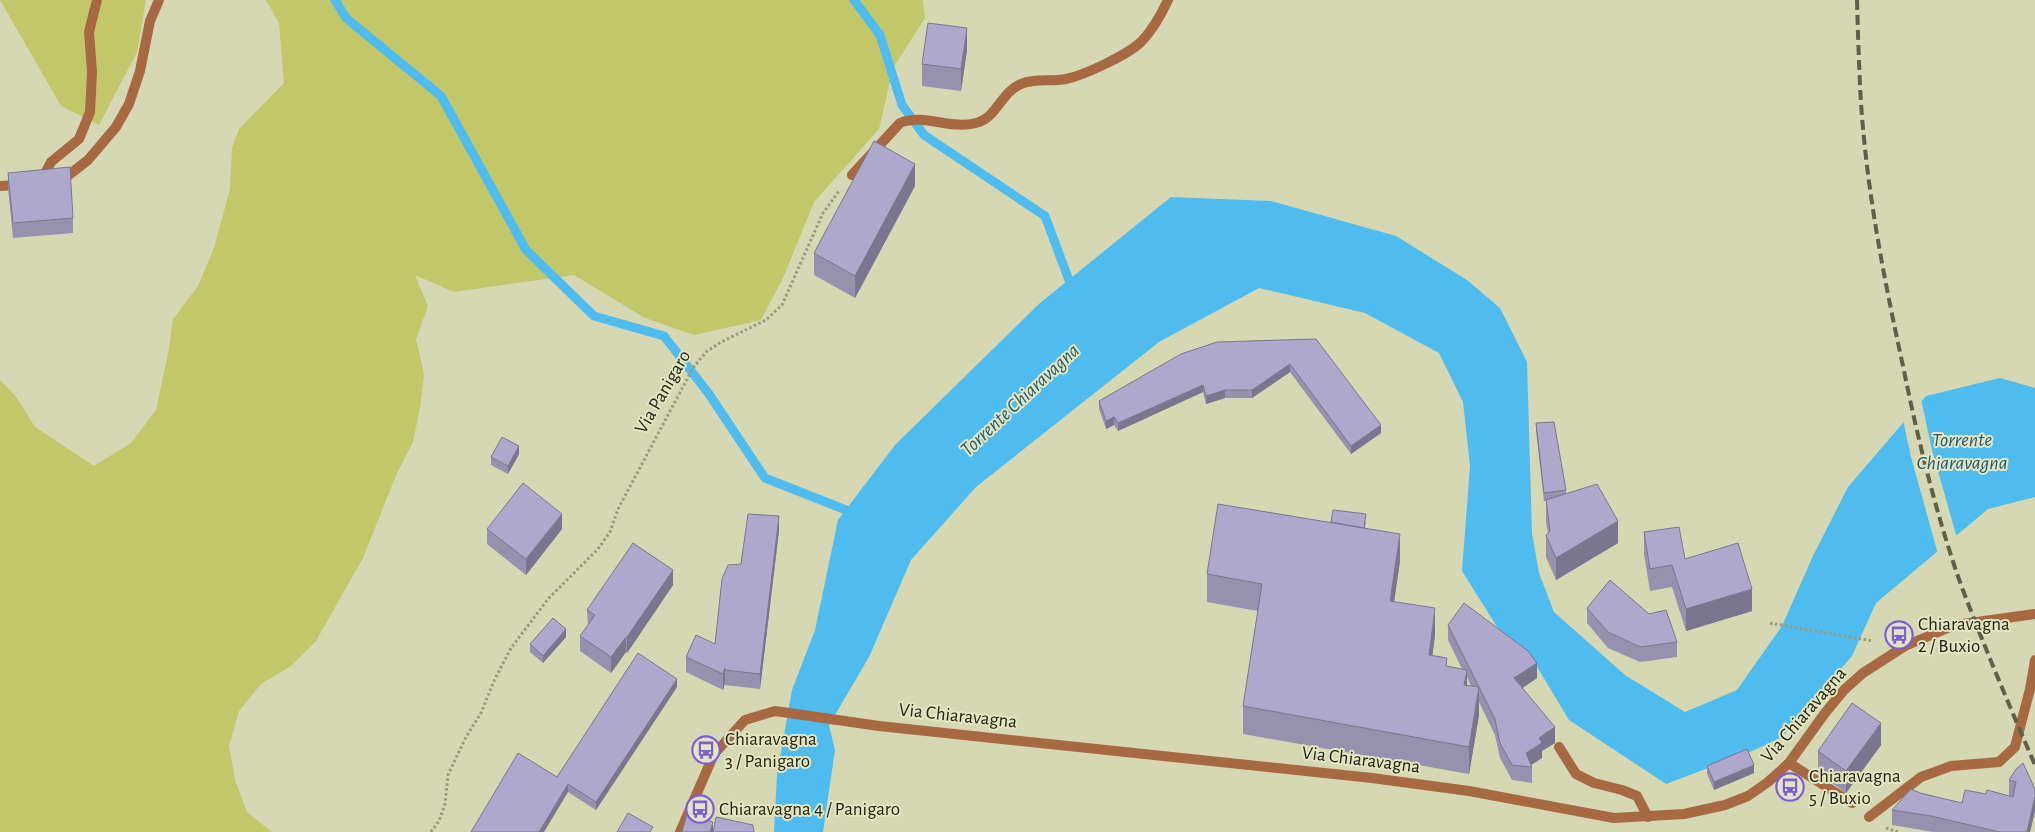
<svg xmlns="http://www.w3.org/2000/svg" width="2035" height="832" font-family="'Alegreya Sans',sans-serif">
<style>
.green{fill:#c2c76a}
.water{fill:#4ebcee}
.pier{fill:#d5d8b2}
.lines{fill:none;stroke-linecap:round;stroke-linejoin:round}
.stream{stroke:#4ebcee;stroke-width:9}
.path{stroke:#989a7c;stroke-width:3;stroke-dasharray:2.5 2.5;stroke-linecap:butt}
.service{stroke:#a76942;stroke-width:10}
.minor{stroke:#a76942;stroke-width:10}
.tertiary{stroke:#a76942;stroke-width:10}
.rail{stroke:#5f604a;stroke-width:4;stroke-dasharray:10 5;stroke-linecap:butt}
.wall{fill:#9691af;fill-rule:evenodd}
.shaded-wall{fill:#7a768f}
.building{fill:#aea9cc;stroke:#7a768f}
.labels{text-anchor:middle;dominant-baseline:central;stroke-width:4;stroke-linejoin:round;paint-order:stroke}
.street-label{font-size:19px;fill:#242516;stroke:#e2e5bf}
.poi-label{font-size:19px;fill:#242516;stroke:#e2e5bf;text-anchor:start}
.water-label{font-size:20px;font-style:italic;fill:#205a75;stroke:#e2e5bf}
</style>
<rect width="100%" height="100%" fill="#d5d8b2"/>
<path class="green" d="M0 0H146L137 52 99 125 61 106Z
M266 0H923L925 18 893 68 879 129 814 202 783 278 761 320 694 335 645 318 574 275 454 292 415 275 428 306 416 339 424 374 420 408 413 442 397 473 363 558 316 641 291 666 261 684 239 711 229 746 235 780 247 812 272 832H0V380L17 398 35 427 94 466 131 443 156 410 169 349 173 319 198 286 214 248 230 189 232 148 239 129 284 83 279 23Z"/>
<path class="water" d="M1171 197 1271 201 1396 236 1467 280 1500 308 1527 362 1532 533 1539 573 1554 612 1625 675 1685 712 1737 690 1782 626 1813 556 1848 487 1926 396 2000 378 2035 388V497L1988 509 1876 603 1852 656 1782 737 1750 752 1666 784 1569 720 1536 665 1497 627 1462 571 1470 466 1463 402 1439 353 1365 313 1259 288 1159 342 976 487 911 560 869 657 829 725 835 750 823 832H774L777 775 792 690 815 630 838 520 895 445 1040 303Z"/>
<path class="pier" d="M1921 399 1932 450 1957 538 1938 554 1911 457 1903 420Z"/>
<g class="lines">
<path class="stream" d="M335 0 346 18 441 96 526 250 594 316 664 336 709 394 765 478 856 514
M854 0 880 35 902 105 924 135 1045 216 1073 291"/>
<path class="path" d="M1770 623 1873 641
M1886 828 1898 832
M431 832 439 821 445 804 448 775 466 737 481 713 494 681 511 648 548 599 598 549 610 532 618 509 693 368 706 352 721 342 766 320 782 305 823 213 839 191"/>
<path class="service" d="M1559 747 1576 774 1594 783 1622 790 1637 796 1648 817"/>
<path class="minor" d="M852 175 900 123C924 113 950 130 976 123 997 118 1001 92 1021 84 1035 78 1051 82 1066 79 1085 75 1127 55 1141 42 1153 30 1161 15 1168 0
M59 180 65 178 88 160 116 127 129 104 140 71 150 21 159 0
M41 181 51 162 79 139 90 112 92 72 89 32 97 0
M0 186 20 185
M1789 763 1852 803
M1869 817 1921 777 1951 766 1999 762 2015 747 2030 689 2035 660"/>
<path class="tertiary" d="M680 832 714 754 745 720 775 711 879 726 1372 778 1469 791 1614 818 1684 814 1725 805 1748 796 1768 782 1789 763 1825 713 1844 690 1863 673 1905 646 1955 625 2035 614"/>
<path class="rail" d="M1857 0C1858 34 1859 69 1861 103 1867 192 1884 279 1903 366 1918 440 1936 514 1961 585 1984 646 2009 705 2035 765"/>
</g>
<path class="wall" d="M967 50 961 91 922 86V64Z
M8 173 73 218V233L13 238 8 188Z
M915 186 855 298 814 275V253Z
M1316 339 1381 433 1351 454 1290 372 1252 398H1225L1206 404 1203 392 1118 431 1114 425 1106 429 1099 409V401Z
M1536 423 1566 490V494L1618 543 1556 580 1546 557V535L1548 533 1546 522V501H1544L1536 431Z
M519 454 508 474 491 465V457Z
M1331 522H1366L1365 528 1400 561 1394 602 1435 635 1432 656 1447 666 1462 669 1448 640V625L1537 678 1523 688 1555 743 1542 751V758L1531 765 1532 767V783L1512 780 1500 758 1495 735 1479 702V715L1469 774 1243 734V706L1258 611 1207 602V574ZM1467 677 1471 686 1467 685Z
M487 529H562L526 575 487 544Z
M779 531 760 689 725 685V683L723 690 686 672V657L715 644Z
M1644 532 1685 559 1752 611 1686 631 1672 587 1650 591 1644 554Z
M673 585 627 653 626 652 611 673 580 651V636L588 626 587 610Z
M1587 608 1677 642V657L1640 662 1608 648 1587 623Z
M566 637 543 663 530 652V644Z
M677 687 596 810 568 792 557 777Z
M1881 745 1846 793 1818 773V751Z
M1707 766 1754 773 1714 790 1707 774Z
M2016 769 2035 811 2030 832H1933L1892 825V810L1920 793 1962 803 1986 794 2009 796V780Z"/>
<path class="shaded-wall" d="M967 28V50L961 91V69Z
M915 164V186L855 298V276Z
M1290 364V372L1252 398V390Z
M1203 385V392L1118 431V423Z
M1225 390V398L1206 404V396Z
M1114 417V425L1106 429V421Z
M1381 425V433L1351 454V446Z
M519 446V454L508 474V466Z
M562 514V529L526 575V559Z
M779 516V531L760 689V674Z
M1618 521V543L1556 580V558Z
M1400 534V561L1390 629V601Z
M673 570V585L627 653V637Z
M1752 589V611L1686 631V609Z
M1435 608V635L1429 683V655Z
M566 629V637L543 663V656Z
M626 637V652L611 673V657Z
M1537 663V678L1514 693V678Z
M725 668V683L723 690V674Z
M1467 670V697L1464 685Z
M677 679V687L596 810V802Z
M1479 687V715L1469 774V747Z
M1881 723V745L1846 793V771Z
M1555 727V743L1542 751V758L1528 767 1526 753 1539 738Z
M1754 765V773L1714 790V782Z
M568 784V792L544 832H539Z
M2035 796V811L2030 832H2027Z
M713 822V832H710Z"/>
<path class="building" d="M928 23 967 28 961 69 922 64Z
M874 141 915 164 855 276 814 253Z
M70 167 73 218 13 223 8 173Z
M1316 339 1381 425 1351 446 1290 364 1252 390H1225L1206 396 1203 385 1118 423 1114 417 1106 421 1099 401 1181 354 1217 342Z
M1554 422 1566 490 1544 493 1536 423Z
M502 437 519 446 508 466 491 457Z
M523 483 562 514 526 559 487 529Z
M1597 484 1618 521 1556 558 1546 535 1550 531 1546 500Z
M1218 504 1400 534 1390 601 1435 608 1429 655 1447 658 1446 666 1467 670 1464 685 1479 687 1469 747 1243 706 1262 584 1207 574Z
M1333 510 1366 514 1364 528 1331 522Z
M748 514 779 516 760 674 725 670V668L723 674 686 657 696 635 715 644 722 579 728 565 741 564Z
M1679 527 1685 559 1738 543 1752 589 1686 609 1672 565 1650 569 1644 532Z
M633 543 673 570 627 637H626L611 657 580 636 595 615 587 610Z
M1610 580 1649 614 1666 610 1677 642 1640 647 1608 632 1587 608Z
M1464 603 1528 651 1537 663 1514 678 1555 727 1539 738 1542 743 1526 753 1532 767 1512 765 1500 743 1495 719 1448 625Z
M553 618 566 629 543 656 530 644Z
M638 653 677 679 596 802 568 784 539 832H471L518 753 557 777Z
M1852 703 1881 723 1846 771 1818 751Z
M1747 749 1754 765 1714 782 1707 766Z
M2023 763 2035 789V796L2027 832H2000L1931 816 1892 810 1911 789 1920 793 1962 803 1965 790 1986 794 1987 790 2013 797 2016 782 2009 780 2016 769Z
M628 813 653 827 650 832H617Z
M687 814 713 822 710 832H682Z
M716 817 753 825 754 832H713Z"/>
<defs>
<g id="bus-ring" transform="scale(1.4375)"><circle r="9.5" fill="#e2e5bf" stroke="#7d5ed8" stroke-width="1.5"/><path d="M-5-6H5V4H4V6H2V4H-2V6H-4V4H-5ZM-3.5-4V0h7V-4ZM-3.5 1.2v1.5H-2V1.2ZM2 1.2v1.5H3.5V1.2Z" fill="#7d5ed8"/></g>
</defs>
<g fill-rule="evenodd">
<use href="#bus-ring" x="1899" y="635"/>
<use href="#bus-ring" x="706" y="750"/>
<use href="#bus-ring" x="1790" y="787"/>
<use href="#bus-ring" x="700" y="809"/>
</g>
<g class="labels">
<g class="street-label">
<text transform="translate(663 392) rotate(-60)">Via Panigaro</text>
<text transform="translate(1804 715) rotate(-49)">Via Chiaravagna</text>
<text transform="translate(958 716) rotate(6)">Via Chiaravagna</text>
<text transform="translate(1361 760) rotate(7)">Via Chiaravagna</text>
</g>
<g class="poi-label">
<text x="1918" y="624">Chiaravagna<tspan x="1918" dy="22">2 / Buxio</tspan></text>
<text x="725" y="739">Chiaravagna<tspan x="725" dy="22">3 / Panigaro</tspan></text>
<text x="1809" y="776">Chiaravagna<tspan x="1809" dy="22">5 / Buxio</tspan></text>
<text x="719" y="809">Chiaravagna 4 / Panigaro</text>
</g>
<g class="water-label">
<text transform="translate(1020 400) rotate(-43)">Torrente Chiaravagna</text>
<text x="1962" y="440">Torrente<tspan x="1962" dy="23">Chiaravagna</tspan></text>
</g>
</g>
</svg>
